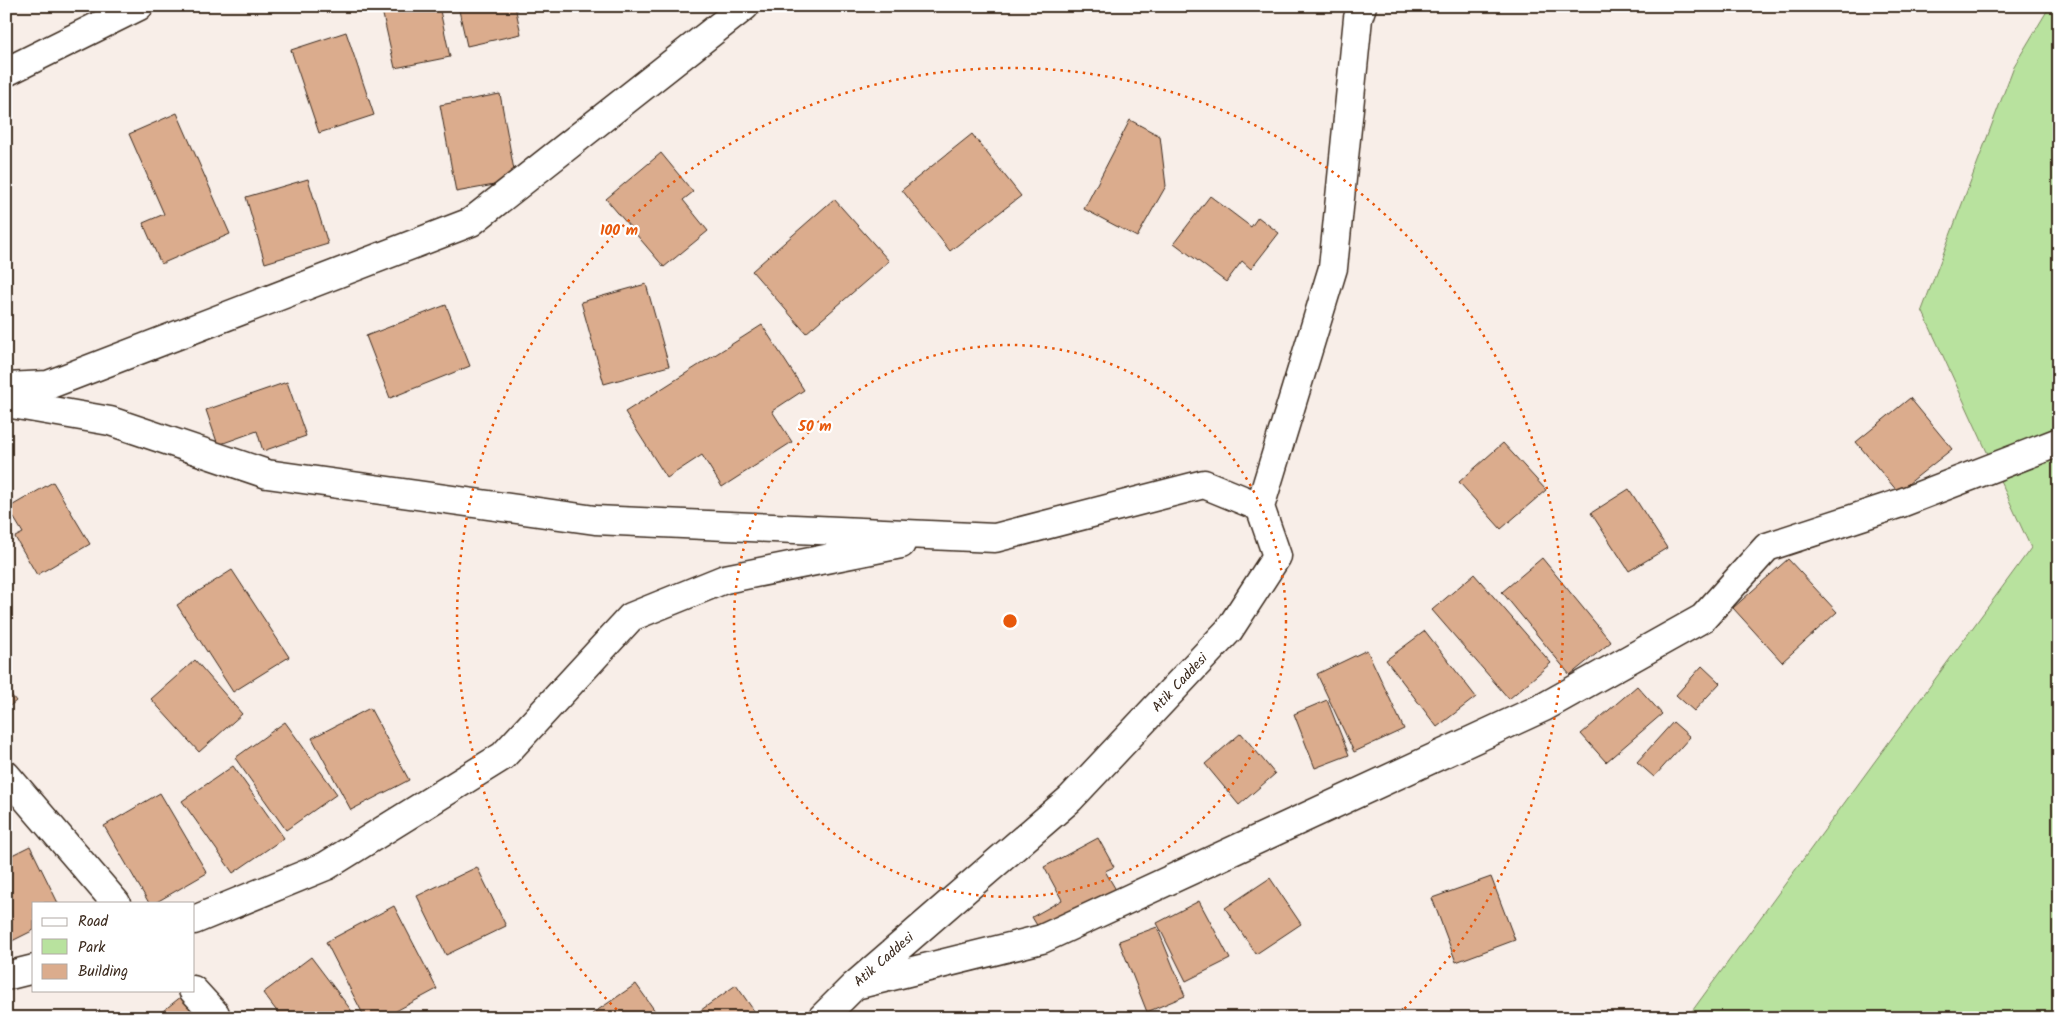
<svg xmlns="http://www.w3.org/2000/svg" width="2065" height="1024" font-family="Kalam,sans-serif">
<style>
.green{fill:#b8e29e;stroke:#7a865e}
.building{fill:#dbac8d;stroke:#3b2a1e}
.lines{fill:none;stroke-linecap:round;stroke-linejoin:round}
.minor-casing{stroke:#3b2a1e;stroke-width:31}
.minor{stroke:#fff;stroke-width:28}
.ring{fill:none;stroke:#e8590c;stroke-width:2.5;stroke-dasharray:2.5 5}
.labels{text-anchor:middle;dominant-baseline:central;stroke-width:4.5;stroke-linejoin:round;paint-order:stroke}
.street-label{font-size:14px;fill:#3b2a1e;stroke:#fff}
.centre{fill:#e8590c;stroke:#fff;stroke-width:2.5}
.ring-label{font-size:15px;text-anchor:middle;font-weight:bold;fill:#e8590c;stroke:#fff;stroke-width:4.5;stroke-linejoin:round;paint-order:stroke}
</style>
<rect width="100%" height="100%" fill="#f8eee8"/>
<filter id="ink" filterUnits="userSpaceOnUse"><feTurbulence type="fractalNoise" baseFrequency=".02" numOctaves="2"/><feDisplacementMap in="SourceGraphic" scale="10" xChannelSelector="R" yChannelSelector="G"/><feConvolveMatrix kernelMatrix="1 2 1 2 8 2 1 2 1" color-interpolation-filters="sRGB"/></filter>
<g filter="url(#ink)">
<path class="green" d="M2050 6H2059V1018H1687L2031 548 1922 310 2014 66Z"/>
<path class="building" d="M381 6H439L450 57 395 68Z
M458 6H515L521 34 467 46Z
M346 32 374 115 319 133 291 50Z
M500 94 516 181 456 192 440 105Z
M177 113 230 234 161 264 143 223 164 214 129 134Z
M1130 120 1160 136 1166 186 1137 237 1084 209Z
M972 134 1021 196 950 251 902 190Z
M661 153 693 192 683 200 708 231 664 267 606 199Z
M308 179 328 244 265 263 246 197Z
M1210 196 1251 227 1258 217 1279 233 1251 269 1242 261 1226 282 1174 243Z
M834 199 889 261 806 333 752 271Z
M646 284 669 366 604 384 581 302Z
M446 305 470 366 390 398 366 336Z
M762 325 804 390 772 411 792 442 722 487 702 455 667 478 625 412Z
M287 382 306 436 263 451 257 431 218 445 206 410Z
M1910 398 1952 449 1898 492 1856 442Z
M1503 443 1546 490 1501 529 1459 482Z
M53 482 90 544 37 575 15 537 23 533 8 508Z
M1629 489 1667 548 1629 571 1591 513Z
M1542 558 1611 642 1570 675 1502 592Z
M1788 559 1837 612 1782 662 1733 608Z
M232 570 289 657 233 692 177 605Z
M1474 574 1551 663 1509 699 1432 610Z
M1425 631 1476 697 1437 727 1386 660Z
M1367 650 1404 729 1354 752 1317 674Z
M195 660 242 714 199 752 151 699Z
M1702 666 1720 683 1694 711 1676 695Z
M1637 686 1662 714 1606 762 1581 734Z
M6 688 16 701 6 709Z
M1327 700 1349 755 1315 768 1294 714Z
M370 708 409 780 351 810 312 738Z
M285 722 337 794 286 830 235 758Z
M1673 722 1690 737 1654 777 1637 762Z
M1241 733 1275 774 1239 805 1205 764Z
M233 766 284 838 233 873 182 801Z
M160 793 207 873 155 903H149L104 826Z
M1098 838 1114 867 1105 871 1119 895 1044 937 1032 917 1062 900 1044 867Z
M30 846 58 903H34V930L6 944V858Z
M477 867 506 926 446 955 417 896Z
M1491 877 1515 940 1456 962 1432 898Z
M1270 878 1301 924 1256 954 1225 908Z
M1199 901 1230 959 1186 981 1157 923Z
M394 906 437 989 383 1018H365L326 942Z
M1157 927 1185 996 1147 1012 1119 941Z
M311 957 357 1018H282L263 993Z
M636 984 660 1018H595L592 1014Z
M736 985 759 1018H690Z
M182 996 199 1018H154Z"/>
<g class="lines">
<g class="minor-casing">
<path id="minor" d="M6 72 139 6
M6 387 48 385 471 222 745 6
M6 403 110 421 267 474 595 520 995 538 1204 484 1260 507 1277 556 1229 630 1070 799 854 986 822 1018
M1260 507 1333 268 1358 18 1362 6
M6 775 116 903
M194 920 326 866 503 756 631 617 725 579 901 544
M6 976 34 969
M860 984 1042 939 1544 707 1703 618 1767 547 1901 503 2059 442
M193 990 215 1014"/>
</g>
<use href="#minor" class="minor"/>
</g>
</g>
<g class="ring">
<circle cx="1010" cy="621" r="276"/>
<path d="M622 1015A553 553 0 1 1 1398 1015"/>
</g>
<g class="labels">
<g class="street-label">
<text transform="translate(1180 683) rotate(-47)">Atik Caddesi</text>
<text transform="translate(884 960) rotate(-41)">Atik Caddesi</text>
</g>
</g>
<circle cx="1010" cy="621" r="8" class="centre"/>
<g class="ring-label">
<text x="619" y="235">100 m</text>
<text x="815" y="431">50 m</text>
</g>
<rect width="2065" height="1024" fill="none" stroke="#fff" stroke-width="25"/>
<rect x="12" y="12" width="2040" height="999" fill="none" stroke="#3b2a1e" stroke-width="2" filter="url(#ink)"/>
<rect x="32" y="902" width="162" height="90" fill="#ffffff" stroke="#b1aaa5"/>
<rect x="42" y="918" width="25" height="8" fill="#ffffff" stroke="#b1aaa5"/>
<text x="78" y="926" font-size="15" fill="#3b2a1e">Road</text>
<rect x="42" y="939" width="25" height="15" fill="#b8e29e" stroke="#b1aaa5"/>
<text x="78" y="952" font-size="15" fill="#3b2a1e">Park</text>
<rect x="42" y="964" width="25" height="15" fill="#dbac8d" stroke="#b1aaa5"/>
<text x="78" y="976" font-size="15" fill="#3b2a1e">Building</text>
</svg>
